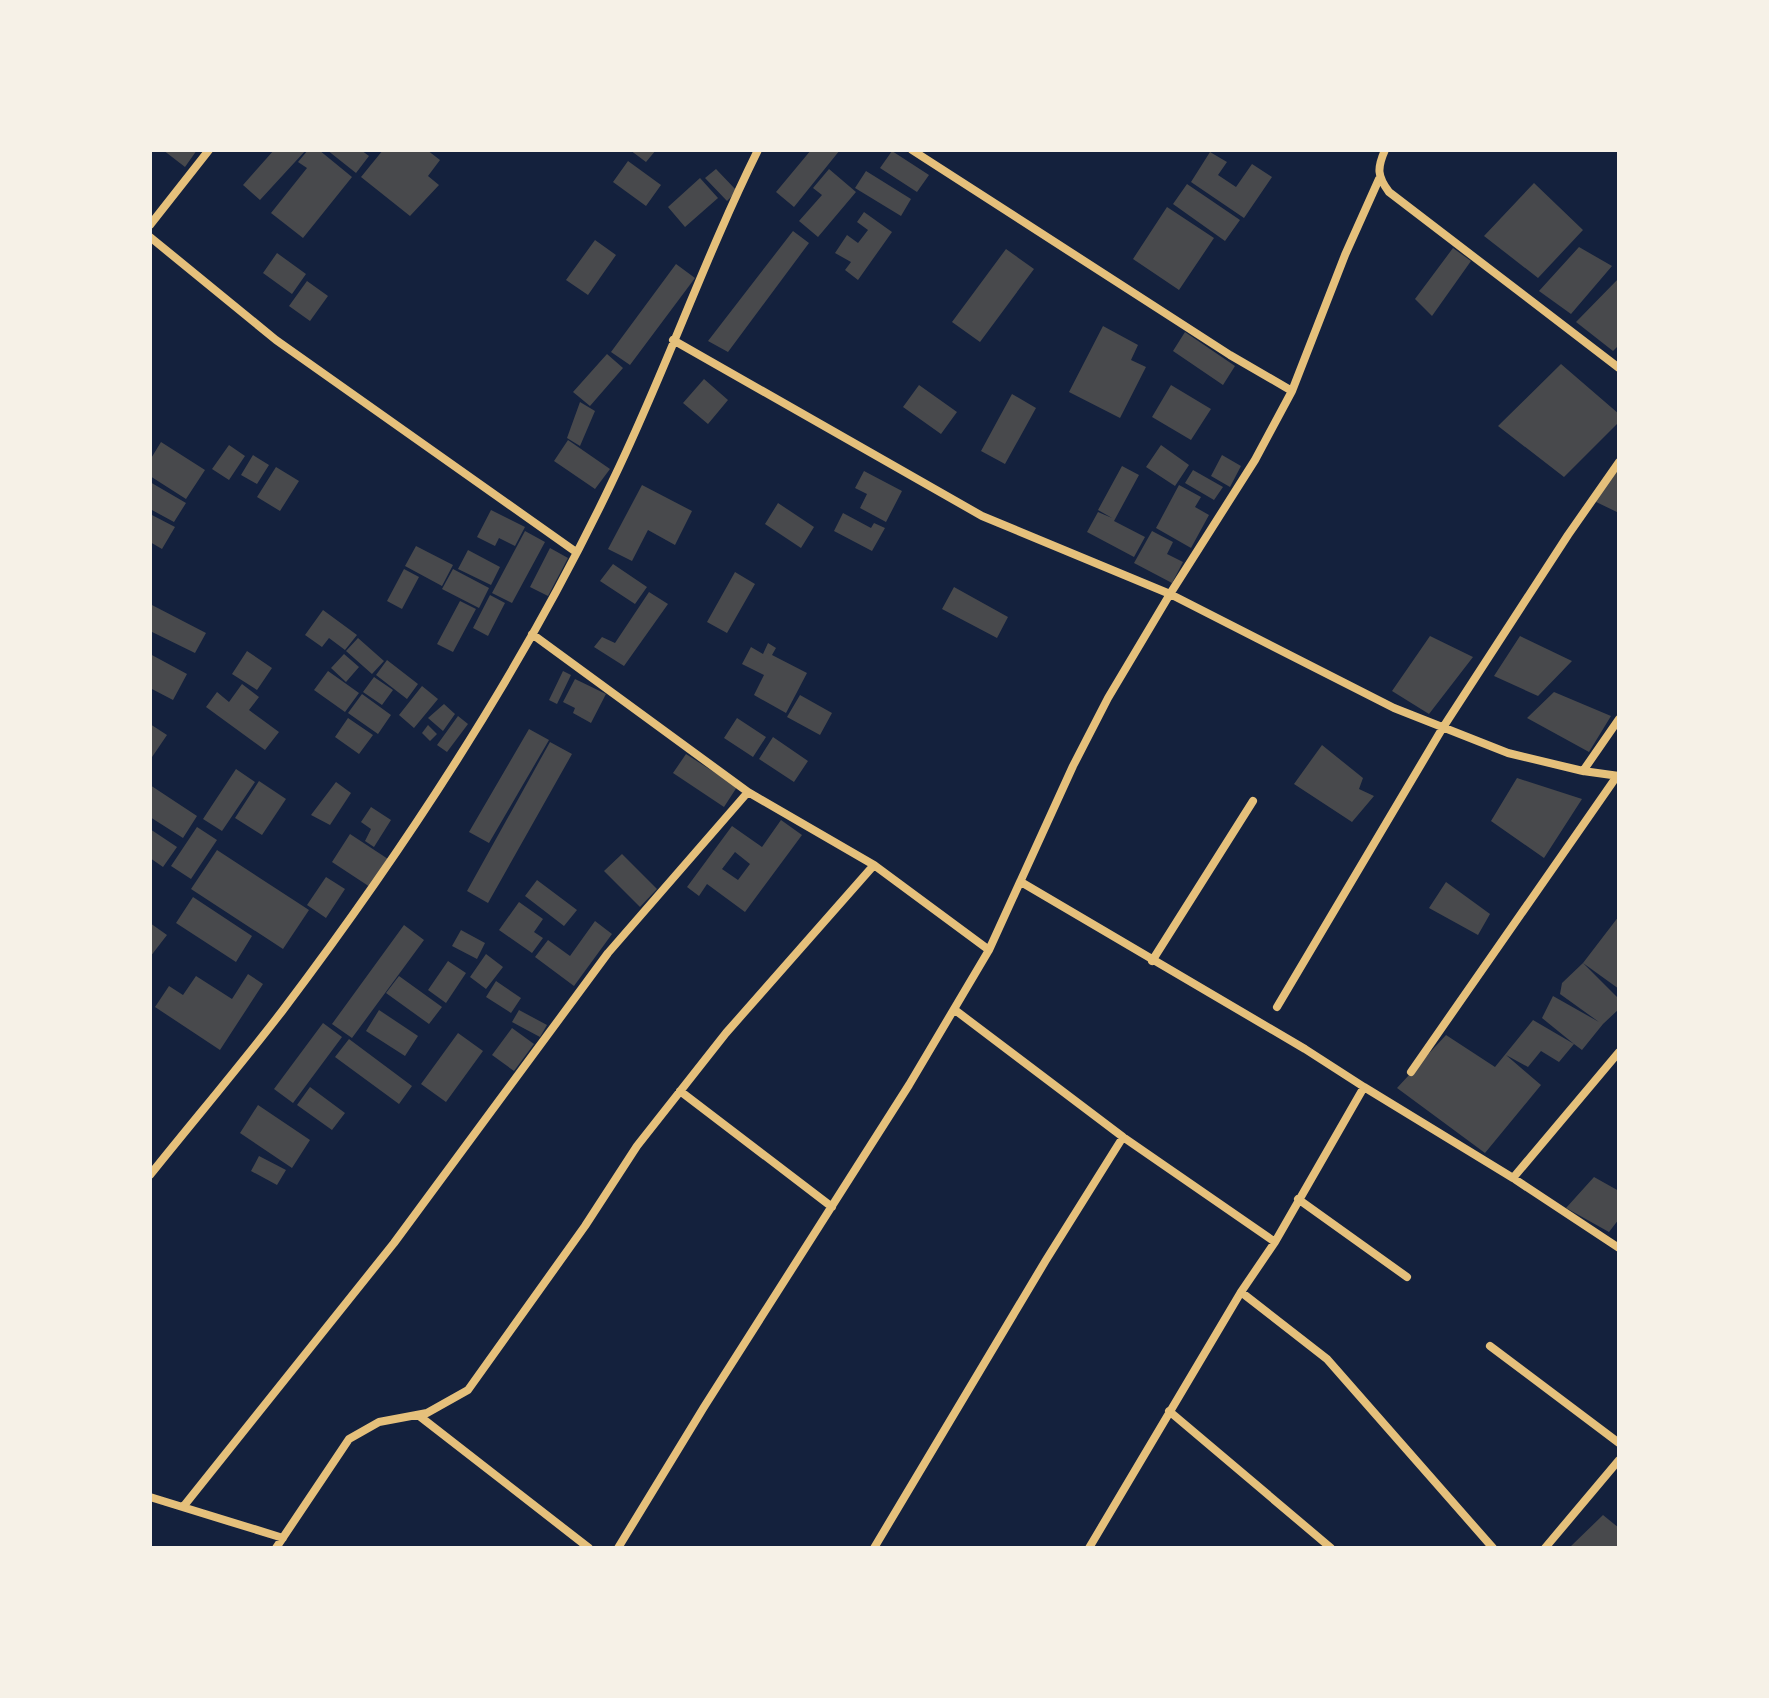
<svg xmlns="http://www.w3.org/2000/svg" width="1769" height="1698" font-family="'Zilla Slab',serif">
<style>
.building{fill:#48494c;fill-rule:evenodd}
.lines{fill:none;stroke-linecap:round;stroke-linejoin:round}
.minor{stroke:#e5c07b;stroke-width:8}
</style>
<rect width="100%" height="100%" fill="#14213d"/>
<path class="building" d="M163 150H197L185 167Z
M274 150H306L260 200 243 185Z
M308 150H319L352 177 303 238 271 213 307 168 298 162Z
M327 150H361L369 156 356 173Z
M383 150H427L440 160 428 176 439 185 410 216 361 177Z
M630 150H656L646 162Z
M811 150H840L794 207 776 192Z
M892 151 929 175 917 192 880 168Z
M1210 152 1227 162 1218 175 1236 187 1252 164 1272 177 1244 218 1191 182Z
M628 161 661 185 646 206 613 182Z
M716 169 737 191 727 201 705 178Z
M829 169 856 192 818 237 799 221 822 195 813 188Z
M866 171 911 199 901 216 855 188Z
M700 178 718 198 685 227 668 207Z
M1534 183 1583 230 1538 278 1484 236Z
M1187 184 1240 220 1225 241 1173 204Z
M1167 207 1214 238 1179 290 1133 259Z
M864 212 892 232 858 280 845 270 851 262 835 253 847 235 858 243 868 230 857 222Z
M793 231 809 243 728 352 708 341Z
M595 240 616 255 588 295 566 280Z
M1579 247 1612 266 1571 314 1539 291Z
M1453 248 1471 261 1432 316 1415 299Z
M1006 249 1034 269 980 342 952 322Z
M277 253 306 274 292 294 263 273Z
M676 264 695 278 630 365 611 352Z
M1619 278V345L1613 351 1576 322Z
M307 281 328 296 310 321 289 306Z
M1103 326 1138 345 1131 360 1146 367 1120 418 1069 392Z
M1185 332 1235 366 1223 385 1173 351Z
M607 354 623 368 590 406 573 392Z
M1561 364 1619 414V422L1564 477 1498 426Z
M704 379 728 400 708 424 683 403Z
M919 385 957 412 941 434 903 407Z
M1171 385 1211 409 1191 440 1152 417Z
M1012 394 1036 408 1005 464 981 451Z
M580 402 595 411 580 446 567 438Z
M568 440 610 469 595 489 554 461Z
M161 442 205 470 186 499 150 476V460Z
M229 445 245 456 229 480 212 469Z
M1161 445 1189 465 1175 486 1146 467Z
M253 455 269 465 257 484 241 475Z
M1222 455 1241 466 1230 487 1211 476Z
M1122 466 1139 475 1114 521 1145 537 1134 557 1087 532 1098 512 1112 518 1098 510Z
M276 467 299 481 280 511 257 497Z
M1619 468V513L1592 500Z
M1193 470 1223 487 1214 500 1185 483Z
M864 471 902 491 886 522 860 508 867 494 855 488Z
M150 482 186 503 174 522 150 509Z
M642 485 692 511 675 545 648 530 632 561 608 549Z
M1179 485 1201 497 1195 507 1209 515 1191 548 1156 528Z
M778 503 814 527 801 548 765 524Z
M491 510 525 527 515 546 499 538 495 546 477 537Z
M843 513 871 528 874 523 885 528 872 551 834 531Z
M150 514 175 527 162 549 150 542Z
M525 531 545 542 512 603 492 593Z
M1152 531 1173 542 1167 554 1183 562 1172 583 1134 563Z
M416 546 453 565 442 586 405 566Z
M550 548 568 558 548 596 530 587Z
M468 550 500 567 491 585 458 569Z
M613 564 647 587 635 604 600 581Z
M404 569 419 577 402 609 387 601Z
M453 569 489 588 479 608 442 589Z
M735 572 755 584 727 633 707 622Z
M954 587 1008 617 997 638 942 609Z
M649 592 668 604 624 666 594 647 602 637 615 643Z
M490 595 505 603 488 636 473 628Z
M460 601 476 609 453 652 437 644Z
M150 604 206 633 195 653 150 631Z
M323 610 357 635 345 650 329 638 322 647 305 635Z
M1430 636 1473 657 1429 714 1392 691Z
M1520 636 1572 661 1538 696 1494 676Z
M358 638 384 661 372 674 346 651Z
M768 643 776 648 772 655 807 673 786 713 754 695 764 675 742 664 751 647 763 654Z
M247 651 272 668 257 690 232 674Z
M150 654 187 674 173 700 150 688Z
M344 654 359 667 346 682 331 668Z
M387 660 418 684 407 699 376 675Z
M328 671 359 693 345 712 314 690Z
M563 671 571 675 557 704 549 700Z
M374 677 393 690 382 705 363 692Z
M575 679 606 694 591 723 573 713 575 708 563 702Z
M242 684 259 697 249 710 279 732 265 750 206 707 217 692 229 702Z
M422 686 438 699 414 728 399 715Z
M1554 692 1611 716 1589 752 1527 718Z
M362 694 391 715 378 734 348 713Z
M800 695 832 713 820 735 787 717Z
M444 704 455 714 443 731 428 718Z
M458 716 468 724 447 752 437 745Z
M348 718 373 735 359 754 335 737Z
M737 718 766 737 753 757 724 738Z
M150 724 167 735 150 760Z
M428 725 437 734 430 741 422 733Z
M529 729 549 740 489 843 469 832Z
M773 737 808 761 794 782 759 759Z
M550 742 572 754 488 903 467 891Z
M1322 745 1363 778 1359 789 1374 796 1352 822 1294 784Z
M686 754 737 787 724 807 673 773Z
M236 769 255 782 222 831 203 819Z
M1517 778 1582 799 1544 858 1491 821Z
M259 781 286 799 262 835 235 818Z
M336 782 351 793 330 825 311 815Z
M150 785 197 816 183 838 150 817Z
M371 807 391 820 374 847 365 841 371 829 361 822Z
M781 820 802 835 745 912 707 884 699 896 687 887 732 826 762 847ZM735 852 750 864 738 880 722 869Z
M197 827 217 840 191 879 171 866Z
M150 829 177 847 163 867 150 858Z
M350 834 388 859 370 887 332 862Z
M217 850 309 910 283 949 191 889Z
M622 854 657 889 640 907 604 871Z
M326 877 345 889 326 918 307 905Z
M537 880 577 910 564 926 525 896Z
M1446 882 1490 914 1478 935 1429 908Z
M193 897 252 936 236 962 176 923Z
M519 902 543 919 534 932 543 938 532 953 499 930Z
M1619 916V989L1583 963Z
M595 921 612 934 574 986 535 957 548 940 570 956Z
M150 923 167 935 150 957Z
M404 925 424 940 352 1038 332 1024Z
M461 930 485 943 477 959 452 946Z
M486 954 503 967 486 989 470 977Z
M448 961 466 973 446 1003 428 990Z
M1583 963 1619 999V1009L1603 1024 1582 1050 1574 1044 1559 1062 1541 1051 1528 1067 1506 1055 1541 1085 1485 1153 1397 1088 1446 1035 1495 1067 1533 1020 1574 1044 1542 1018 1553 996 1599 1022 1560 994 1562 983Z
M248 974 263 984 220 1050 155 1007 169 986 183 995 196 976 232 999Z
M399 976 442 1007 429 1024 386 993Z
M496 981 521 998 511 1013 486 997Z
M379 1010 418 1036 405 1056 366 1031Z
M519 1010 547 1025 540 1037 512 1022Z
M323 1023 342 1037 293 1103 274 1089Z
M512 1028 534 1044 514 1071 492 1055Z
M458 1033 483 1051 446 1102 421 1084Z
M349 1039 412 1086 399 1104 335 1057Z
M310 1087 345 1113 332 1130 297 1105Z
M258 1105 310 1140 292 1168 240 1133Z
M259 1156 286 1170 277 1185 251 1171Z
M1594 1177 1619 1191V1219L1609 1232 1566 1208Z
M1603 1515 1619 1528V1548H1569Z"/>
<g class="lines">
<path class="minor" d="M912 150 1230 355 1292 391
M1385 150C1377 168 1377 176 1389 192L1619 368
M150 225 209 150
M150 237 276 340 576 552
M673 340 982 516 1170 594 1394 708 1508 753 1583 771 1619 776
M532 634 748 792 874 865 989 950
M1583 771 1619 719
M1021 882 1305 1049 1364 1087 1275 1242 1241 1292 1089 1548
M1152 961 1253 801
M1277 1007 1442 729 1568 535 1619 462
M955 1010 1123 1137 1275 1242
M1411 1072 1617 776
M1364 1087 1513 1178 1619 1248
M680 1091 832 1207
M150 1175C194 1120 240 1066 283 1010 406 847 524 667 612 482 665 373 704 259 758 150
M1513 1178 1619 1052
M1298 1199 1407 1277
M1241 1292 1327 1359 1493 1548
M1490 1346 1619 1443
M1169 1411 1331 1548
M418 1415 589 1548
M150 1497 283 1538
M183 1507 394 1243 608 953 748 792
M276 1548 349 1439 379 1422 427 1413 468 1390 585 1226 637 1146 726 1033 874 865
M618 1548 704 1407 909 1085 989 950 1073 766 1108 698 1170 594 1255 460 1292 391 1345 255 1379 179
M874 1548 1046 1260 1123 1137
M1545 1548 1619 1460"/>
</g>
<rect width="1769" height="1698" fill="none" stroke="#f6f1e7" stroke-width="304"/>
</svg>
